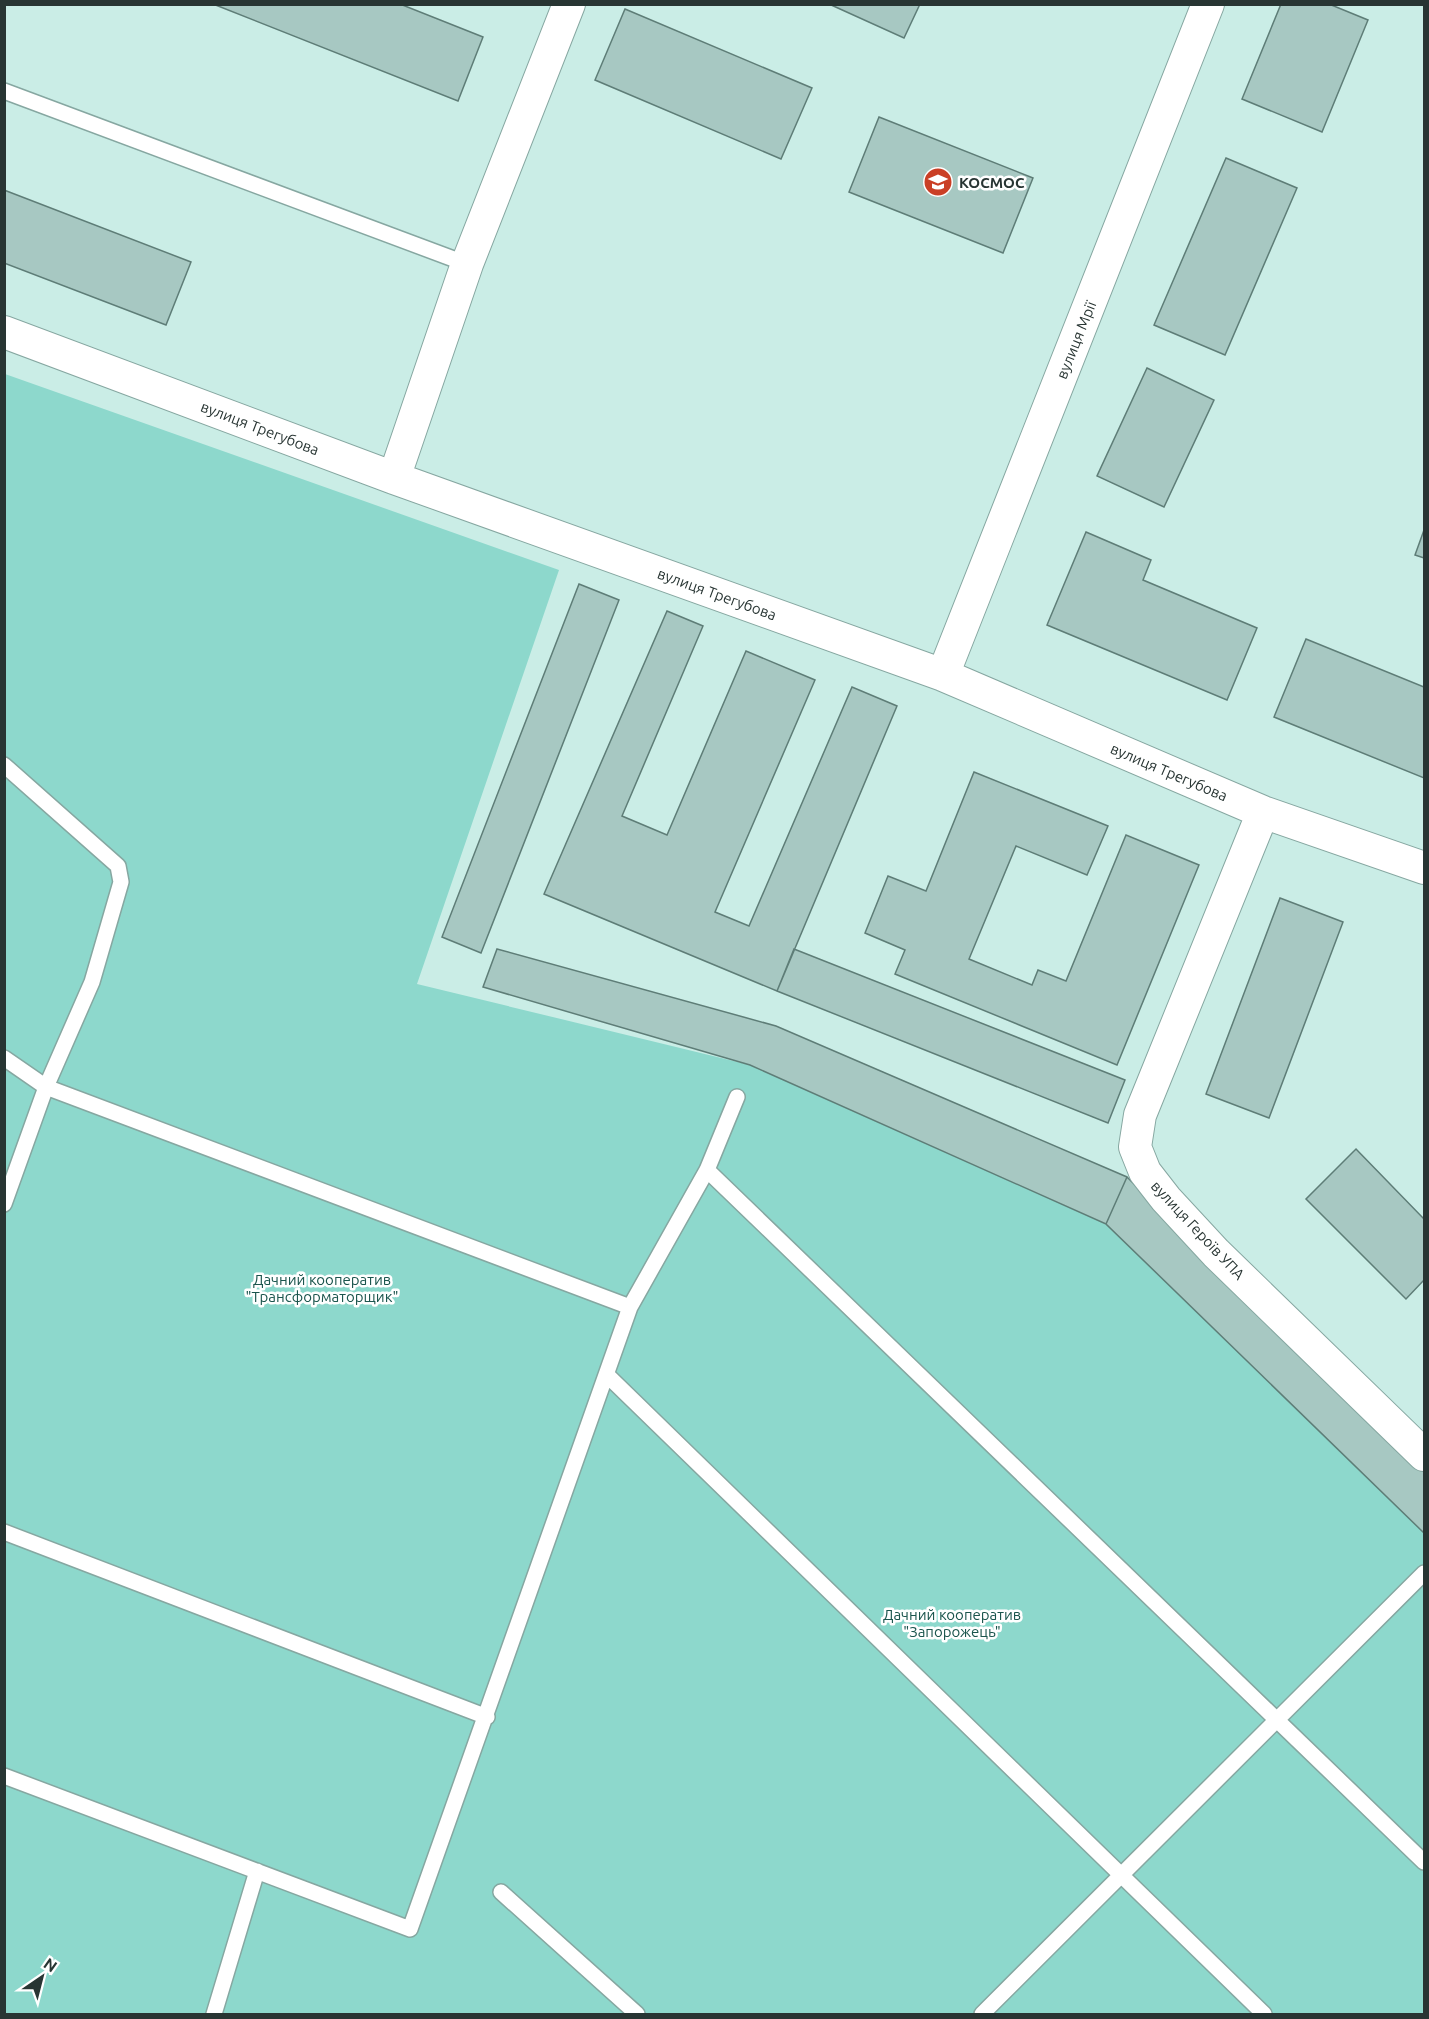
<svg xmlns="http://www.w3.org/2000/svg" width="1429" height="2019" font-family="Ubuntu,sans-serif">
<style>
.green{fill:#8dd8cc}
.building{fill:#a7c8c2;stroke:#5e7d77;stroke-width:1.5}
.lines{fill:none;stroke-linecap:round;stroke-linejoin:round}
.lane-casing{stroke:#86a7a1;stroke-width:18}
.street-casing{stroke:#86a7a1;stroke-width:34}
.lane{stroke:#fff;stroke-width:15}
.street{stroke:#fff;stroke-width:32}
.labels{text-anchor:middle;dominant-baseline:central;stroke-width:5;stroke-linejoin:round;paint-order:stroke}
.poi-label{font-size:15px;font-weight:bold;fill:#283533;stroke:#fff;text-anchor:start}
.street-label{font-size:15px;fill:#283533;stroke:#fff}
.park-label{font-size:15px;fill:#1b554d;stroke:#fff}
</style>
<rect width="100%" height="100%" fill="#caede6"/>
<path class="green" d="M5 374 559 570 417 984 750 1065 1106 1224 1424 1532V2014H5Z"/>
<path class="building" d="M213 4H400L483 37 458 101Z
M829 4H920L904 38Z
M1281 4H1329L1368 20 1322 132 1242 99Z
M625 9 812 88 781 159 595 80Z
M879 117 1033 178 1003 253 849 192Z
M1226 158 1297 188 1225 355 1154 325Z
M4 190 191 262 166 325 4 263Z
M1147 368 1214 400 1164 507 1097 476Z
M1424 530V558L1415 555Z
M1086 532 1151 560 1143 580 1257 628 1227 700 1047 625Z
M579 584 619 600 481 953 442 937Z
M667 611 703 626 622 816 667 835 746 651 815 680 715 912 749 926 852 687 897 706 777 991 544 894Z
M1306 639 1424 687V778L1274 717Z
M974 772 1108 826 1087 875 1016 846 969 959 1032 985 1038 970 1066 981 1126 835 1199 865 1117 1065 895 974 905 950 865 933 888 876 926 891Z
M1280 898 1343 922 1269 1118 1206 1094Z
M497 949 776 1026 1127 1177 1106 1224 750 1065 483 987Z
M794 949 1125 1080 1108 1123 777 991Z
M1356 1149 1424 1219V1280L1406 1299 1306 1199Z
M1127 1177 1424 1472V1533L1106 1224Z"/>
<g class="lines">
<g class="lane-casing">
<path id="lane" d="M4 91 467 264
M4 765 118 866 121 882 92 982 46 1087 4 1204
M4 1058 46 1087 630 1307
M707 1170 1424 1862
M607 1375 1264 2014
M4 1532 487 1717
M4 1776 410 1929 630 1307 707 1170 737 1097
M501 1892 637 2014
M214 2014 257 1871
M982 2014 1424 1573"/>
</g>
<g class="street-casing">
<path id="street" d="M4 332 394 478 943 675 1263 812 1424 868
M394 478 467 264 569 4
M943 675 1208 4
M1263 812 1140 1115 1135 1147 1145 1172 1166 1199 1216 1253 1424 1455"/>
</g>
<use href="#lane" class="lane"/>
<use href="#street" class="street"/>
</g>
<defs>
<g id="school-disc" transform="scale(1.5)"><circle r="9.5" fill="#ca3f25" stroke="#fff"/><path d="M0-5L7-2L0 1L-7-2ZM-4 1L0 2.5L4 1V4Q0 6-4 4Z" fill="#fff"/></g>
</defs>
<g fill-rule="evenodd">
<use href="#school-disc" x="938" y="182"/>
</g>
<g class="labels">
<g class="poi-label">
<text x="959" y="182">КОСМОС</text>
</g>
<g class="street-label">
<text transform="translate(1076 340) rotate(-68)">вулиця Мрії</text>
<text transform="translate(260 428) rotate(21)">вулиця Трегубова</text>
<text transform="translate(717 594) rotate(20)">вулиця Трегубова</text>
<text transform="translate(1169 772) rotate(23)">вулиця Трегубова</text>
<text transform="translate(1198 1230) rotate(47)">вулиця Героїв УПА</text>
</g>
<g class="park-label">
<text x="322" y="1279">Дачний кооператив<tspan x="322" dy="17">"Трансформаторщик"</tspan></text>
<text x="952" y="1614">Дачний кооператив<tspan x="952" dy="17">"Запорожець"</tspan></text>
</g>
</g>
<rect width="1429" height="2019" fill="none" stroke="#283533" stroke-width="12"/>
<g transform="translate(42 1977) rotate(35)" stroke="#ffffff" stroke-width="4.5" paint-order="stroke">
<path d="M0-4.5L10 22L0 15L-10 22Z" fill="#283533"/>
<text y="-9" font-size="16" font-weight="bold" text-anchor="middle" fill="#283533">N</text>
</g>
</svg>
